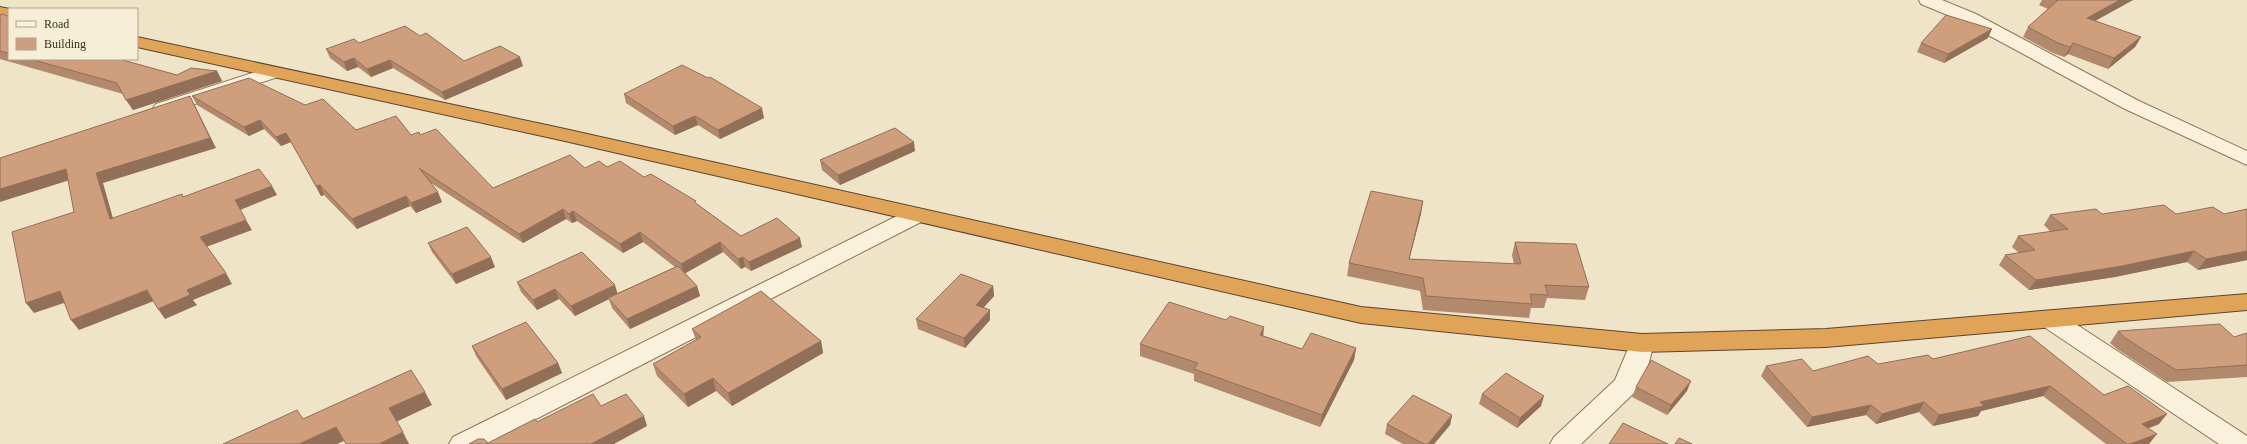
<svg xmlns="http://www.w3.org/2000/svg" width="2247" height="444" font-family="Georgia,serif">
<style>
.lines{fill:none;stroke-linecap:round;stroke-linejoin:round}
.minor-casing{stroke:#8d765c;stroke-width:2}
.highway-casing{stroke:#5b4430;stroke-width:2}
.minor{fill:#faf1dc;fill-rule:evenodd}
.highway{fill:#e0a458;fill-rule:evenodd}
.wall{fill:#b2896c}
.shaded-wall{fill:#916f58}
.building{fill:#cf9f7d;stroke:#916f58}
</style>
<rect width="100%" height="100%" fill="#f0e4c8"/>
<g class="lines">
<g class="minor-casing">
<path id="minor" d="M1919 0H1942L1976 14 2139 101 2247 151V165L2125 109 1964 22 1921 4Z
M271 67 278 69 280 73 278 77 170 112 163 114 156 112 153 108 156 104Z
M915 209 923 211 926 216 923 221 487 444H449L453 437 907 211Z
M2050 311 2059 313 2247 436V444H2219L2041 325 2038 319 2041 313Z
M1642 334 1651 337 1654 343 1648 366 1634 393 1581 444H1550L1554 437 1615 380 1633 337Z"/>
</g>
<g class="highway-casing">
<path id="highway" d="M0 7 10 9 9 19 0 17Z
M137 37 556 127 1361 307 1642 334 1826 329 2247 294V310L1826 347 1642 352 1361 323 556 139 137 47Z"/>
</g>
<use href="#minor" class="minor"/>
<use href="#highway" class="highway"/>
</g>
<path class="wall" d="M2042 0H2133L2095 21 2141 37 2135 47 2108 69 2068 54 2064 57 2053 53 2023 37 2028 27 2048 9 2039 5Z
M0 15 9 17V59H119L177 75 217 71 222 81 133 110 123 94 0 59Z
M420 36 464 61 523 66 445 100 393 68 371 77 358 67 347 71 330 58 326 49 359 43Z
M1988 38 1944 63 1917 52 1921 43Z
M624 94 764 118 720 139 698 125 675 135 626 103Z
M192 96 305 105 356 130 411 135H420L493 188 585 168 607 167 644 177 697 204 741 236 802 247 751 271 745 267 741 269 723 252 685 273 697 286 700 296 630 329 612 308 609 299 575 316 559 299 537 310 521 292 517 282 618 293 675 267 643 242 623 253 577 221 572 223 566 219 523 243 431 183 442 202 416 213 410 206 357 229 324 195 321 196 291 142 281 146 264 129 249 136 197 105Z
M915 151 840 185 822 170 820 160Z
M2247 209V260L2198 270 2187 262 2115 277 2029 290 1999 265 2005 255 2019 253 2012 247 2018 236 2051 232 2044 225 2050 215 2102 214H2224Z
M1421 214 1409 259 1514 264 1512 255 1515 242 1589 287 1585 300 1547 298 1544 308H1531L1529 318 1423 310 1420 291 1347 276 1349 263Z
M428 243 495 267 456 284 432 252Z
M993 286 994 296 983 308 990 310V320L965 348 918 329 916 319Z
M692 329 821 341 823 353 732 406 716 391 688 407 657 376 653 364 696 340Z
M2118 331 2234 337 2247 333V377L2167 382 2117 349 2110 343Z
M1264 336 1302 349 1356 348 1354 360 1320 427 1194 381V374L1140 356V344Z
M472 346 558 363 562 373 506 400 476 356Z
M1933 359 2104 395 2159 424 2149 428V444H2106L2043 396 1981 411 1978 416 1933 426 1919 412 1876 424 1866 415 1807 427 1761 376 1766 366 1813 371Z
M1636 387 1687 391 1667 415 1632 397Z
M1482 394 1541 406 1517 428 1479 404Z
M1452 415 1450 425 1434 444H1403L1385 434 1387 424Z"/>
<path class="shaded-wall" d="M2120 0H2133L2082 28 2087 18Z
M1992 29 1988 38 1944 63 1948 54Z
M2141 37 2135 47 2108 69 2114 58Z
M2073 43 2068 54 2064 57 2070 47Z
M520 57 523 66 445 100 442 92Z
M354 58 358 67 347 71 344 62Z
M390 60 393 68 371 77 367 69Z
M217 71 222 81 133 110 126 100Z
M190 96 216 148 103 183 116 229 110 219 96 173Z
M762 108 764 118 720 139 718 130Z
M695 116 698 125 675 135 673 126Z
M260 120 264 129 249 136 244 127Z
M286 133 291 142 281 146 276 137Z
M914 142 915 151 840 185 838 175Z
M66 169 73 179 0 202V189Z
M320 185 324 195 321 196 316 186Z
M272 186 277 195 240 210 235 200Z
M438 192 442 202 416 213 411 203Z
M406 196 410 206 357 229 352 219Z
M1423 201 1421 214 1406 272 1409 259Z
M563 209 566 219 523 243 519 234Z
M573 211 577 221 572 223 569 214Z
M246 220 252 230 206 247 200 237Z
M640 232 643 242 623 253 620 244Z
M800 238 802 247 751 271 749 262Z
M720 242 723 252 684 274 681 264Z
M2194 251 2187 262 2115 277 2029 290 2036 280Z
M2247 251V260L2198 270 2206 259Z
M491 257 495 267 456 284 452 274Z
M743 257 745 267 741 269 738 259Z
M226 273 232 284 193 300 197 305 165 319 158 309 187 290Z
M615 285 618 295 608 298 609 299 575 316 571 306Z
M697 286 700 296 630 329 627 319Z
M993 286 994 296 977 315 976 305Z
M555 289 559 299 537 310 533 300Z
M147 290 154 301 79 330 71 320Z
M60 291 67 302 34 313 26 303Z
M990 310V320L965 348 964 338Z
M1264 327 1263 339 1260 335Z
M821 341 823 353 732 406 728 393Z
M1356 348 1354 360 1320 427 1322 415Z
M558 363 562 373 506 400 502 389Z
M713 378 716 391 688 407 684 394Z
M1691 381 1687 391 1667 415 1671 405Z
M2050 386 2043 396 1981 411 1978 416 1933 426 1939 415 1980 402Z
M425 392 432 405 396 422 389 408Z
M1544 396 1541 406 1517 428 1520 418Z
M1924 402 1919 412 1876 424 1882 414Z
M1871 405 1866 415 1807 427 1812 417Z
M2167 414 2159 424 2134 434 2142 424Z
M1452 415 1450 425 1434 444H1428Z
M644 416 647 426 614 444H591Z
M336 427 344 441 337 444H299Z
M403 432 409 444H379Z
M2157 434 2149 444H2130Z"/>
<path class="building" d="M2056 0H2120L2087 18 2141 37 2114 58 2073 43 2070 47 2058 43 2028 27 2058 0Z
M3 14 9 17V53L0 51V15Z
M1946 15 1992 29 1948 54 1921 43Z
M405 26 420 36 426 33 464 61 500 46 520 57 442 92 390 60 367 69 354 58 344 62 326 49 354 39 359 43Z
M30 59H119L177 75 191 68 217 71 126 100 117 83Z
M682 65 708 78 710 77 762 108 718 130 695 116 673 126 624 94Z
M249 78 305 105 323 99 356 130 396 116 411 135 419 132 420 135 436 129 493 188 570 155 585 168 599 161 607 167 620 161 644 177 651 174 696 201 694 202 741 236 777 218 800 238 749 262 743 257 738 259 720 242 681 264 640 232 620 244 573 211 569 214 563 209 519 234 419 168 438 192 411 203 406 196 352 219 320 185 316 186 286 133 276 137 260 120 244 127 192 96Z
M190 96 210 138 96 173 110 219 182 194 183 197 259 169 272 186 235 200 246 220 200 237 226 273 187 290 190 295 158 309 147 290 71 320 60 291 26 303 12 232 74 212 66 169 0 189V158Z
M895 128 914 142 838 175 820 160Z
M1371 191 1423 201 1409 259 1521 264 1515 242 1576 244 1589 287 1545 285 1548 295 1530 294 1532 304 1426 296 1423 278 1349 263Z
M2164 205 2176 214 2213 207 2224 214 2247 209V251L2206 259 2194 251 2122 266 2036 280 2005 255 2035 250 2018 236 2068 229 2050 215 2096 209 2102 214Z
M467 227 491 257 452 274 428 243Z
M582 252 615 285 571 306 555 289 533 300 517 282Z
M678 266 697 286 627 319 608 298Z
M961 274 993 286 976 305 990 310 964 338 916 319Z
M761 291 821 341 728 393 713 378 684 394 653 364 701 337 692 329Z
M1169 302 1226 320 1230 316 1264 327 1260 335 1302 349 1311 333 1356 348 1322 415 1194 369 1198 363 1140 344Z
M526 322 558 363 502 389 472 346Z
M2220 324 2234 337 2247 333V365L2176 370 2125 338 2118 331Z
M2030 336 2104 395 2128 386 2167 414 2142 424 2157 434 2130 444H2127L2050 386 1980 402 1984 406 1939 415 1924 402 1882 414 1871 405 1812 417 1766 366 1802 359 1813 371 1868 356 1878 364 1928 355 1933 359Z
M1651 360 1691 381 1671 405 1636 387Z
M411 370 425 392 389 408 403 432 379 444H346L336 427 299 444H223L297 410 303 419Z
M1506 373 1544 396 1520 418 1482 394Z
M593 394 601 406 626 394 644 416 591 444H469L478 439H484L488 443 535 419 537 422Z
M1413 395 1452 415 1428 444H1424L1387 424Z
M1623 423 1668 444H1609Z
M1679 438 1692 444H1675Z"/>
<rect x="8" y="8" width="130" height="52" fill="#f7eed8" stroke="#ada18e"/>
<rect x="16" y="21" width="20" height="6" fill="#faf1dc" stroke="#ada18e"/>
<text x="44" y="28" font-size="12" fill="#3d2e20">Road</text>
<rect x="16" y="38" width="20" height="12" fill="#cf9f7d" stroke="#ada18e"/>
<text x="44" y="48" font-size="12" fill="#3d2e20">Building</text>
</svg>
